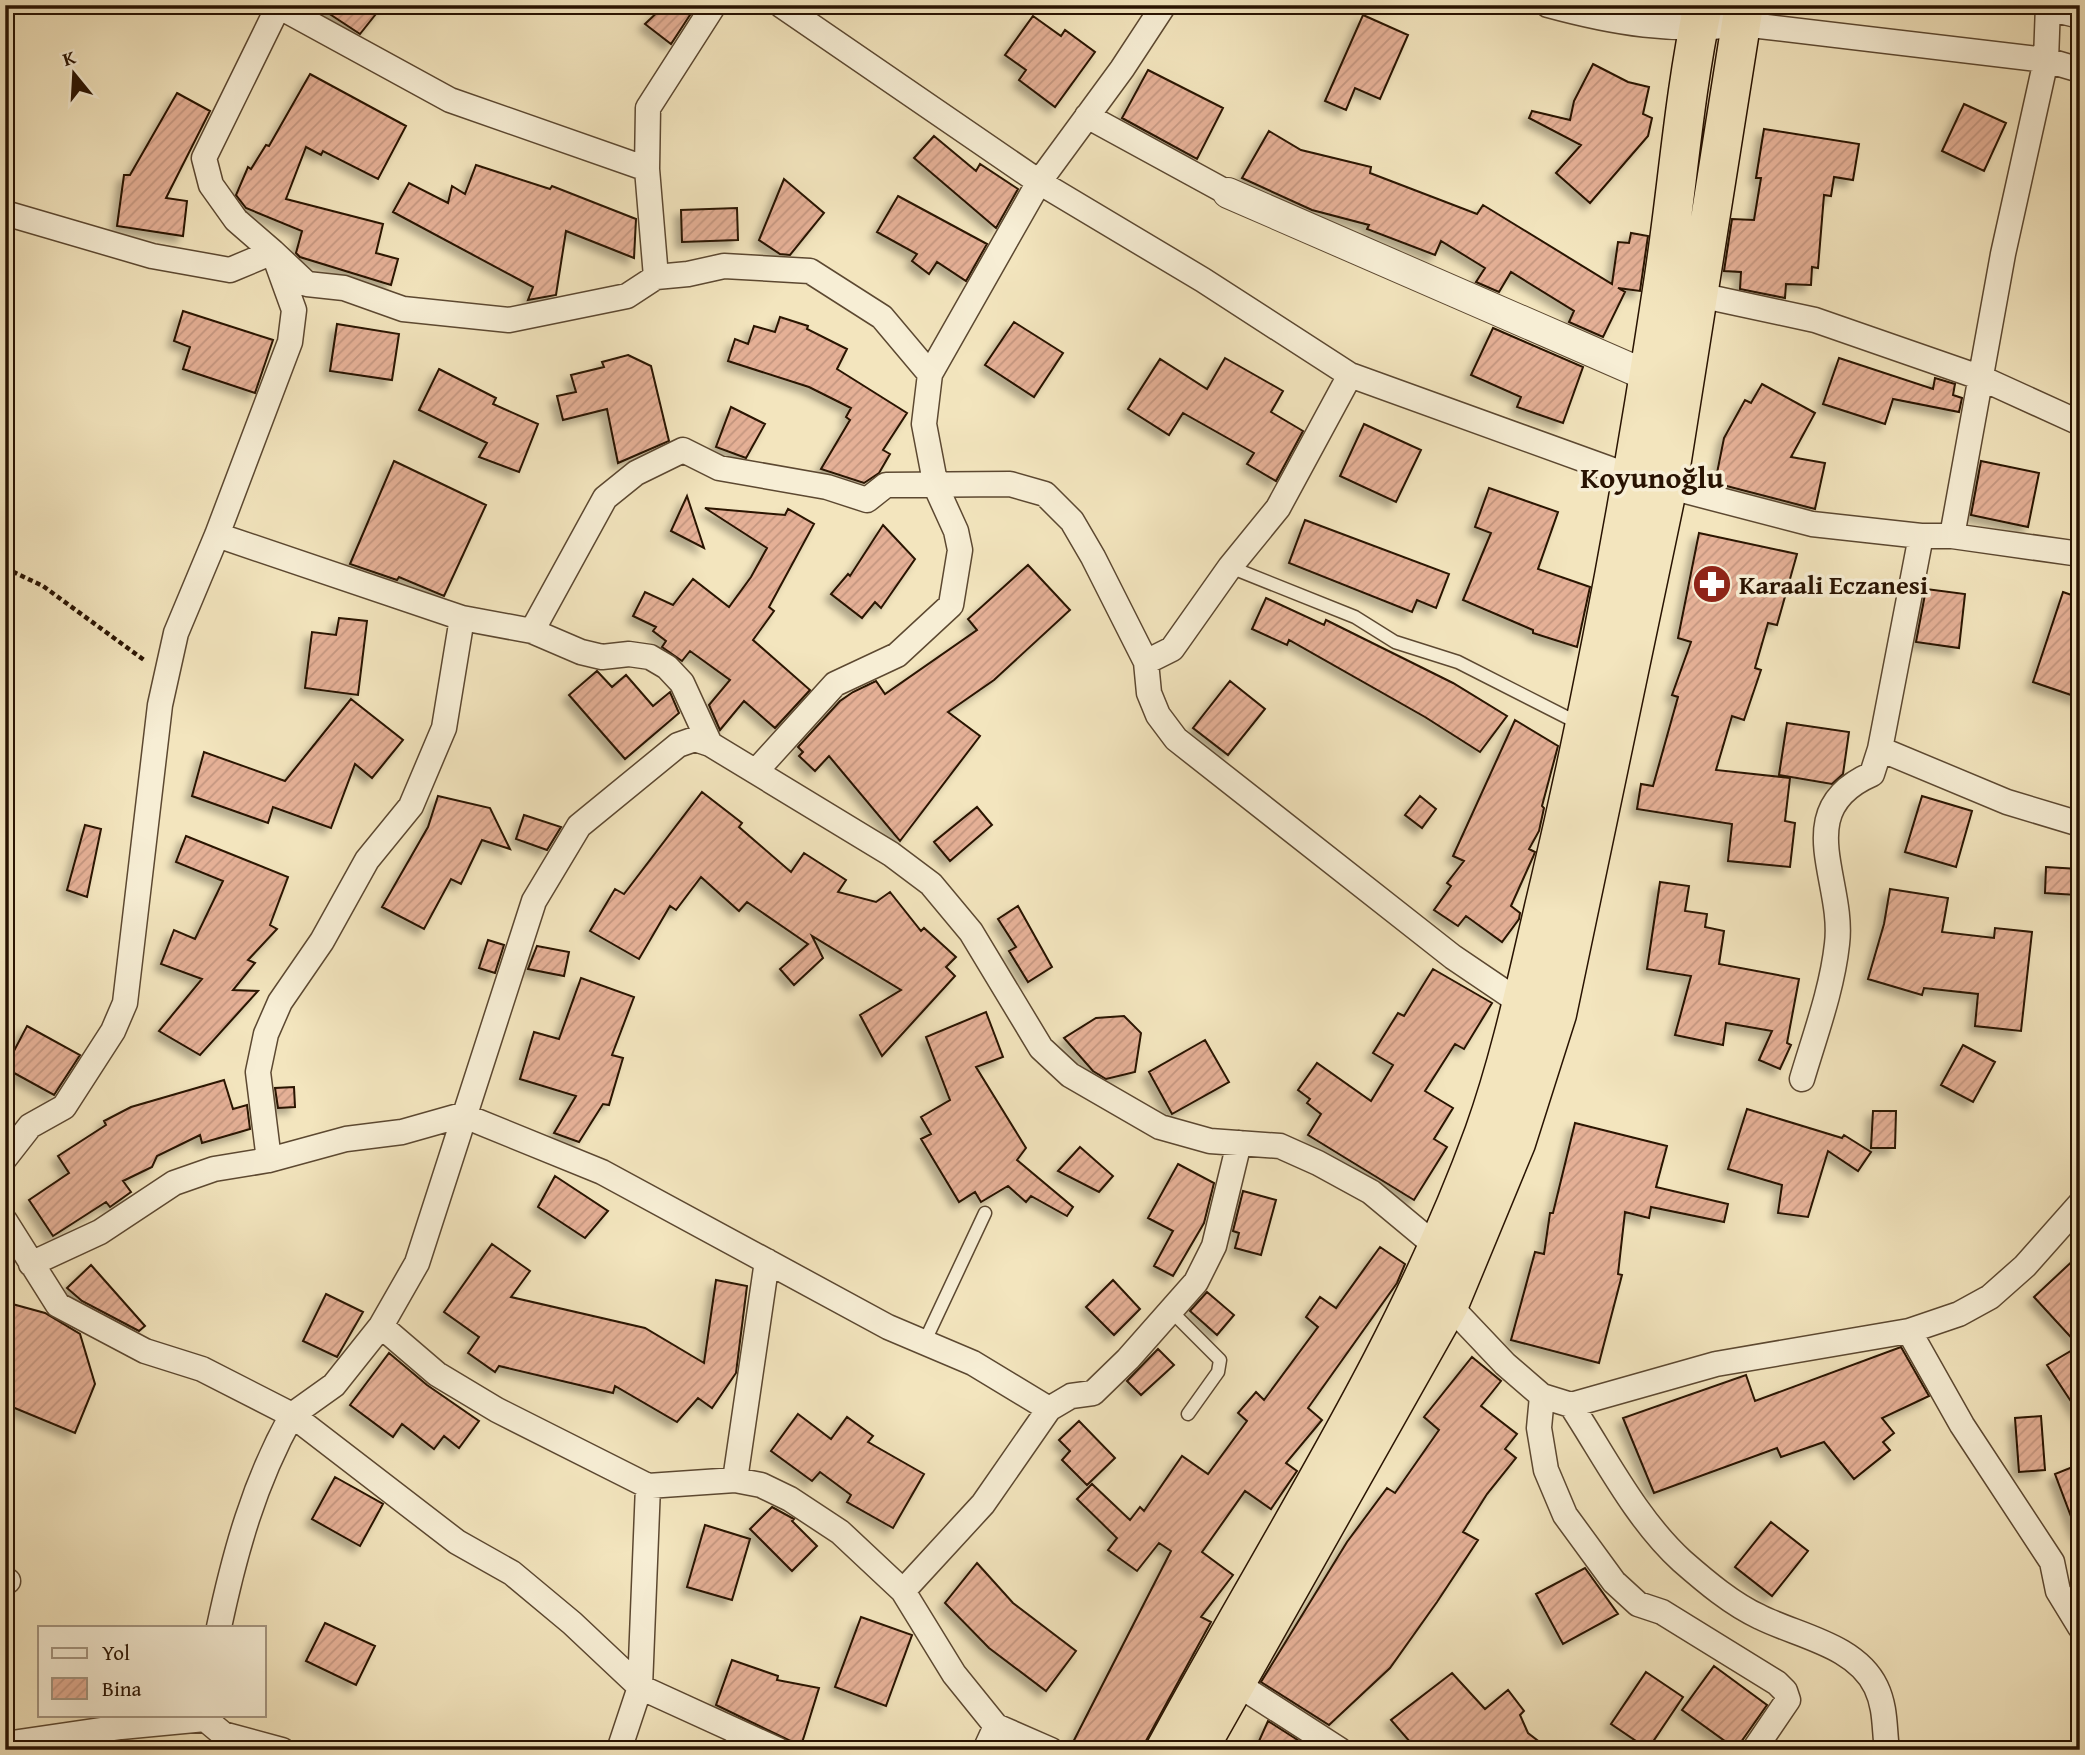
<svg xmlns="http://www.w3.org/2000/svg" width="2085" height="1755" font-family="'Gentium Book Plus',serif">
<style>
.building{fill:url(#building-hatch);stroke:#291302;stroke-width:2;filter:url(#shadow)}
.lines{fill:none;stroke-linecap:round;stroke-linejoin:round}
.service-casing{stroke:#5c4831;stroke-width:15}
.minor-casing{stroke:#5c4831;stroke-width:27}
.tertiary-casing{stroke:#5c4831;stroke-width:32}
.trunk-casing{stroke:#291302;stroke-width:41}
.path{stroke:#291302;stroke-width:4.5;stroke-dasharray:5 3.5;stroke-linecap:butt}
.service{stroke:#f7eed5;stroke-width:12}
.minor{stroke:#f7eed5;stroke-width:24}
.tertiary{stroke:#f7eed5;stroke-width:30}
.trunk{stroke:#f3e5be;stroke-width:38}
.labels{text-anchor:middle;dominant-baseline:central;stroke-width:7;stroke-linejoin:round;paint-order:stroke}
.poi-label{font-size:26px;font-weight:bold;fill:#291302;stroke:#f7eed5;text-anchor:start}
.quarter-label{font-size:30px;font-weight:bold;fill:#291302;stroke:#f7eed5}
</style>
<defs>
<pattern id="building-hatch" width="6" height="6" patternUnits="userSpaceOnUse" patternTransform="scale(1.75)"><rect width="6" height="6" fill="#e5b096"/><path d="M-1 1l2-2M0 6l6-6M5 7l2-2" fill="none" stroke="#c49680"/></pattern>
<filter id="shadow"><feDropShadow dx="-6" dy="6" stdDeviation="3.5" flood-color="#0004"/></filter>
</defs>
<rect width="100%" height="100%" fill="#f3e5be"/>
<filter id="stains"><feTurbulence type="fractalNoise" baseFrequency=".00286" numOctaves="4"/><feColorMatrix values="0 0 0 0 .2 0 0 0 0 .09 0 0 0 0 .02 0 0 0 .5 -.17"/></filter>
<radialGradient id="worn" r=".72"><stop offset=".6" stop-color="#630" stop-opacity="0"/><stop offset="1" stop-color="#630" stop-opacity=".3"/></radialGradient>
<path class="building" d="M316 5H383L360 34Z
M665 5H678L690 15 671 44 645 24Z
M1363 15 1408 35 1380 99 1355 88 1346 110 1325 101Z
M1033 16 1061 36 1065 30 1095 52 1055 107 1019 80 1026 70 1005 55Z
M1593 64 1628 82 1649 87 1643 114 1652 118 1648 136 1590 203 1556 173 1581 145 1529 118 1532 111 1570 120 1574 101Z
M1148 70 1223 108 1197 159 1122 118Z
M310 74 406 126 378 179 323 151 321 155 306 147 286 199 383 224 376 253 398 259 391 285 300 257 296 253 302 231 246 208 236 195 248 167 251 169 266 145 269 146Z
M177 93 210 111 166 198 187 201 183 236 117 226 124 175H130Z
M1964 104 2006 123 1984 171 1942 151Z
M1764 129 1859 144 1853 180 1834 177 1831 196 1824 195 1818 268 1812 267 1811 285 1786 284 1785 298 1740 289 1741 272 1724 271 1732 219 1754 220 1761 178H1756Z
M1269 131 1301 150 1371 167 1370 173 1477 214 1483 205 1612 284 1618 242 1629 243 1631 233 1648 236 1640 291 1618 288 1625 292 1603 337 1569 322 1574 311 1511 272 1499 292 1476 282 1485 268 1441 241 1435 255 1367 229 1369 225 1312 210 1242 178Z
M934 136 976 171 980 164 1018 189 996 228 914 158Z
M476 165 550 189 552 186 636 219 634 258 566 231 556 295 528 300 533 287 393 212 409 183 448 203 452 186 465 194Z
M784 179 824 213 790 255 780 254 759 240Z
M898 196 987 244 966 281 937 262 929 274 912 261 917 254 877 232Z
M737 208 738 240 682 242 681 210Z
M183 311 273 340 255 393 183 369 190 347 174 341Z
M780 317 808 326 807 329 847 349 837 369 907 413 883 450 890 454 879 473 864 483 821 469 850 420 846 417 851 408 809 387 728 361 735 339 748 344 754 326 775 332Z
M1014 322 1063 353 1034 397 985 365Z
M337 324 399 334 392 380 330 371Z
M1493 328 1583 367 1563 423 1517 407 1521 397 1471 375Z
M628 355 651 366 669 441 618 463 607 409 563 420 557 396 576 392 571 375 604 367 602 362Z
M1225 358 1283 391 1271 412 1303 431 1276 481 1247 464 1254 453 1183 413 1169 435 1128 409 1160 359 1207 389Z
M1839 358 1933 389 1935 378 1955 384 1953 395 1962 398 1959 412 1893 399 1885 424 1823 404Z
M439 369 496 398 493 404 538 424 519 472 479 457 487 443 419 410Z
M1762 384 1815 413 1791 457 1825 463 1815 509 1715 483 1724 438 1745 400 1751 403Z
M731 407 765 424 746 458 716 447Z
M1364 424 1421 450 1396 502 1340 476Z
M394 461 486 505 444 596 399 577 397 580 350 564Z
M1981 461 2039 473 2028 527 1971 515Z
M1489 488 1558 512 1538 569 1590 587 1577 647 1533 633V630L1463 600 1491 533 1475 527Z
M687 496 704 548 671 531Z
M705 508 785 515 788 509 814 524 769 607 774 611 753 640 810 690 775 728 744 701 720 730 709 705 730 680 690 651 682 661 662 647 666 641 653 631 656 627 633 616 645 592 673 605 693 579 729 607 751 577 767 548Z
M1305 520 1449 574 1436 608 1417 600 1412 612 1289 563Z
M883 525 915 559 881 608 875 602 862 618 831 594 848 574 850 576Z
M1699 533 1797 554 1777 625 1768 623 1755 668 1761 670 1744 720 1732 716 1716 770 1790 778 1785 821 1795 823 1790 867 1728 861 1732 824 1637 809 1641 784 1653 786 1678 697 1672 695 1691 642 1678 638Z
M1028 565 1070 610 994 680 948 712 980 736 900 841 829 756 815 771 799 756 803 752 798 747 840 701 853 692 876 681 885 694 977 630 968 619Z
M1926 589 1965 594 1959 648 1916 642Z
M2063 592 2080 598V698L2033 682Z
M1266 598 1324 625 1326 620 1453 683 1507 716 1480 752 1425 717 1289 640 1287 645 1252 629Z
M339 618 367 621 358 695 305 688 312 632 336 635Z
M597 671 612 687 626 675 653 706 670 692 679 713 625 759 569 695Z
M1230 681 1265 709 1228 755 1193 728Z
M351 699 403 740 372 778 355 764 331 828 273 807 268 823 192 796 204 752 285 781Z
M1515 720 1558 746 1542 806 1544 808 1539 831 1529 849 1535 852 1533 857 1511 906 1520 913 1519 919 1502 942 1466 916 1458 926 1434 910 1451 886 1447 883 1464 861 1453 856Z
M1787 723 1849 732 1843 774 1832 784 1779 775Z
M702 792 742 823 739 827 791 872 804 853 846 880 838 892 876 902 890 892 921 931 924 928 956 957 946 967 955 976 882 1056 860 1015 901 990 812 936 823 958 794 985 780 969 808 944 747 902 739 911 701 877 676 910 670 906 639 959 590 931 615 889 624 894Z
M438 796 490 808 510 849 482 840 461 884 451 879 424 929 382 907 428 827Z
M1420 796 1436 809 1422 828 1405 815Z
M1922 796 1972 811 1956 867 1905 852Z
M977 807 992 825 950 861 934 842Z
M524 815 561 827 547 850 516 839Z
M85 825 101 829 87 897 67 890Z
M186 836 288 877 270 925 277 929 248 960 255 963 233 990 258 991 200 1055 159 1031 202 979 161 964 174 930 195 939 223 881 176 862Z
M2046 867 2078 869 2077 895 2045 893Z
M1660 882 1689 886 1685 911 1707 914 1705 927 1724 931 1719 964 1799 979 1787 1043 1791 1045 1780 1069 1759 1060 1772 1031 1726 1023 1723 1045 1675 1035 1691 976 1647 969Z
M1890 889 1948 898 1942 932 1994 938 1995 928 2032 932 2021 1031 1975 1026 1978 994 1924 988 1922 995 1868 979 1884 924Z
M1018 906 1052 967 1028 982 1009 951 1016 947 998 919Z
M488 940 504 945 495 973 479 968Z
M537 946 569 952 564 976 528 969Z
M1433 969 1492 1003 1464 1049 1455 1044 1425 1091 1453 1108 1434 1139 1447 1147 1414 1200 1308 1135 1321 1114 1307 1103 1310 1099 1298 1090 1317 1063 1371 1101 1393 1065 1373 1053 1398 1013 1404 1016Z
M581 978 634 997 612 1055 623 1058 609 1105 603 1104 579 1142 554 1133 576 1096 520 1079 534 1032 559 1039Z
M986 1012 1003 1057 976 1067 1026 1148 1017 1160 1073 1207 1067 1216 1031 1196 1026 1202 1008 1186 981 1202 975 1192 959 1202 921 1139 931 1134 921 1117 950 1100 926 1037Z
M1124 1016 1141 1033 1135 1072 1106 1079 1093 1071 1064 1038 1096 1018Z
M27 1026 80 1055 54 1095 5 1068Z
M1205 1040 1229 1082 1172 1114 1149 1072Z
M1963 1045 1995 1062 1973 1102 1941 1085Z
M224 1080 233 1109 247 1105 250 1129 202 1143 200 1135 157 1156 152 1167 123 1181 131 1192 110 1207 106 1202 53 1236 29 1200 69 1173 58 1156 106 1125 104 1121 131 1107Z
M294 1087 295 1107 278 1108 275 1088Z
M1747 1109 1842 1138 1844 1135 1871 1152 1858 1171 1828 1151 1808 1217 1778 1213 1782 1185 1728 1169Z
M1873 1111H1896L1895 1148H1871Z
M1575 1123 1667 1146 1656 1187 1728 1204 1724 1222 1651 1207 1649 1218 1625 1212 1618 1274 1622 1275 1599 1363 1511 1340 1535 1252 1544 1254 1550 1213H1553Z
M1080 1147 1113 1176 1099 1192 1058 1171Z
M1178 1164 1214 1183 1204 1223 1173 1276 1154 1266 1173 1231 1148 1218Z
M555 1176 608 1211 585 1238 538 1207Z
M1243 1191 1276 1200 1261 1255 1235 1248 1239 1233 1233 1231Z
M492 1244 530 1271 511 1297 645 1328 704 1363 716 1280 747 1286 736 1373 712 1408 698 1398 677 1422 615 1386 613 1393 499 1366 495 1372 468 1353 479 1337 444 1312Z
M1380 1247 1405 1264 1397 1283 1308 1408 1322 1420 1286 1463 1297 1471 1271 1509 1245 1491 1202 1552 1233 1575 1201 1617 1211 1622 1141 1750H1069L1171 1551 1159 1543 1137 1571 1108 1550 1117 1538 1077 1499 1092 1484 1130 1520 1140 1507 1144 1511 1182 1456 1208 1474 1247 1421 1238 1413 1256 1392 1264 1400 1318 1327 1306 1317 1320 1297 1336 1308Z
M2080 1254V1415L2047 1365 2079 1346 2034 1297Z
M91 1265 145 1326 139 1331 82 1301 67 1288Z
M1113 1280 1140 1309 1114 1335 1086 1307Z
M1207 1292 1234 1315 1217 1335 1190 1311Z
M326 1294 363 1312 337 1357 303 1341Z
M5 1302 45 1313 80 1334 95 1384 75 1433 5 1404Z
M1901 1347 1929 1396 1882 1418 1894 1433 1883 1442 1890 1450 1854 1479 1824 1442 1781 1457 1777 1448 1654 1493 1623 1418 1746 1375 1755 1401Z
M1158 1349 1174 1365 1141 1395 1127 1381Z
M389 1353 427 1385 479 1421 459 1448 444 1436 434 1449 402 1424 393 1437 350 1405Z
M1472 1357 1501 1381 1481 1406 1517 1434 1505 1449 1516 1458 1487 1494 1463 1532 1478 1540 1437 1602 1390 1668 1329 1725 1261 1682 1347 1542 1387 1488 1395 1493 1439 1430 1424 1417Z
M798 1414 831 1439 847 1417 873 1436 868 1442 924 1474 893 1528 847 1502 851 1495 820 1472 812 1481 771 1451Z
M2041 1416 2045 1470 2019 1472 2015 1418Z
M1079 1421 1115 1458 1087 1485 1062 1460 1070 1451 1059 1440Z
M2080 1464V1535H2078L2055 1474Z
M335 1477 383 1504 360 1546 312 1519Z
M772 1507 794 1519 792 1521 817 1546 792 1571 750 1529Z
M1771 1522 1808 1551 1772 1596 1735 1567Z
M705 1525 750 1539 732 1600 687 1587Z
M977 1563 1013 1603 1076 1651 1046 1691 989 1648 945 1603Z
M1585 1568 1618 1614 1563 1644 1536 1594Z
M861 1617 912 1635 886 1706 835 1687Z
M325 1623 375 1646 356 1685 306 1661Z
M732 1660 778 1676 777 1680 819 1688 801 1746 716 1705Z
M1714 1666 1767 1705 1736 1749 1682 1710Z
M1646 1672 1683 1697 1648 1749 1611 1724Z
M1452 1673 1485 1709 1508 1690 1524 1711 1520 1715 1528 1733 1550 1750H1417L1391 1720Z
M1268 1721 1307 1746 1303 1750H1255Z"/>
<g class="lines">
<g class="service-casing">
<path id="service" d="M1230 567 1355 617 1395 642 1458 662 1580 724
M1171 1311 1220 1360 1218 1372 1188 1414
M924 1343 985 1213
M728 1750 737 1731"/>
</g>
<g class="minor-casing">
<path id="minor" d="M781 5 1039 182 1203 280 1350 375 1632 477 1812 524 1921 536H1952L2080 554
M1548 5C1614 23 1674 33 1742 24L2046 60 2080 70
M278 6 450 100 647 169
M2048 8 2080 16
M1087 116 1228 193
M5 213 152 256 230 270 273 252 307 284 344 288 403 309 509 320 627 296 656 277 688 274 724 266 810 271 882 317 930 374 924 424 936 487 956 531 960 550 951 605 897 655 835 684 757 770
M656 277 647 169 648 108 714 5
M1699 295 1815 320 1979 377 2080 423
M930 374 1039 182 1122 69 1164 5
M217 535 462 618 532 631 581 652 602 657 629 654 650 657 667 667 682 683 710 744
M1952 536 2003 254 2046 60 2048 5
M532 631 605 498 636 473 683 450 719 468 827 487 867 500 886 485 1010 484 1045 494 1072 521 1093 557 1146 662 1149 693 1158 715 1176 739 1453 957 1521 1003 1533 1007
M1146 662 1172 649 1230 567 1278 508 1350 375
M1880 749 1921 536
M1802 1079C1815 1035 1832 990 1837 944 1845 880 1789 810 1872 774L1880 749 2007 802 2080 824
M5 1158 30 1126 64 1107 113 1031 125 1003 160 705 176 633 217 535 290 342 294 310 273 252 236 220 211 185 204 158 279 5
M269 1160 258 1072 266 1034 280 1002 322 941 367 860 411 806 444 728 462 618
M5 1221 58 1305 145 1351 202 1369 292 1415 334 1385 381 1326 417 1263 534 901 579 826 678 745 695 739 710 744 891 854 931 884 971 932 1041 1048 1070 1075 1160 1127 1210 1141 1280 1146 1318 1163 1371 1192 1448 1256
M31 1264 100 1232 174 1183 214 1169 269 1160 346 1139 402 1132 462 1115 602 1172 888 1327 973 1363 1049 1409 1071 1396 1093 1393 1128 1359 1196 1282 1214 1246 1239 1143
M1449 1305 1505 1364 1542 1396 1571 1405 1716 1364 1909 1331 1959 1314 1990 1297 2025 1266 2080 1204
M381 1326 437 1374 497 1410 648 1486 735 1480 761 1485 790 1499 840 1532 903 1591 954 1674 996 1726 1051 1750
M1909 1331 1962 1425 2052 1562 2058 1591 2080 1627
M1542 1396 1539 1428 1546 1470 1565 1515 1614 1582 1638 1604 1662 1612 1777 1683 1785 1691 1788 1700 1754 1750
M1571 1405C1605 1457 1636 1519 1682 1561 1706 1582 1732 1604 1760 1617 1798 1636 1856 1645 1876 1687 1886 1708 1884 1728 1887 1750
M735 1480 767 1261
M5 1581H8
M903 1591 983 1504 1049 1409
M219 1627C235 1552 254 1483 292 1415L457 1542 512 1573 572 1623 640 1687 778 1750
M1234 1682 1340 1750
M5 1744 121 1727 205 1719 223 1734 282 1750
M619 1750 640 1687 648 1486
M985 1750 996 1726"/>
</g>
<g class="tertiary-casing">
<path id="tertiary" d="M1228 193 1648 376"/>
</g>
<g class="trunk-casing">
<path id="trunk" d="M1165 1750C1275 1546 1405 1351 1484 1133 1513 1052 1530 965 1550 882 1596 686 1632 489 1662 290 1677 195 1683 99 1703 5
M1198 1750 1449 1305 1516 1143 1557 1014 1668 485 1744 5"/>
</g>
<path class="path" d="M5 568 43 586 144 660"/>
<use href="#service" class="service"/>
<use href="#minor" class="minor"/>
<use href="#tertiary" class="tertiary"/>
<use href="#trunk" class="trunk"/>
</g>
<defs>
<g id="pharmacy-disc" transform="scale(2.0125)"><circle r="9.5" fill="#8f2418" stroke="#f7eed5"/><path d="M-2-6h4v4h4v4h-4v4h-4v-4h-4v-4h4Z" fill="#fff"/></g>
</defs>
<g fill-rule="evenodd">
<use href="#pharmacy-disc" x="1712" y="584"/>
</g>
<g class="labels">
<g class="poi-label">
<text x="1739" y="584">Karaali Eczanesi</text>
</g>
<g class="quarter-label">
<text x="1652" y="477">Koyunoğlu</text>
</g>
</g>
<rect width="2085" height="1755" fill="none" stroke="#f3e5be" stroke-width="28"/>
<rect x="7" y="7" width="2071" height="1741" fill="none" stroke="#291302" stroke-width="3.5"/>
<rect x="14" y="14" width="2057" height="1727" fill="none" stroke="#291302" stroke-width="2"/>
<rect x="38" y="1626" width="228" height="91" fill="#f7eed5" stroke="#a59681" stroke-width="2"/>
<rect x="52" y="1648" width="35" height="10" fill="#f7eed5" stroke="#a59681" stroke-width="2"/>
<text x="102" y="1660" font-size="21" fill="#291302">Yol</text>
<rect x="52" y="1678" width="35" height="21" fill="url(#building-hatch)" stroke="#a59681" stroke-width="2"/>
<text x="102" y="1696" font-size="21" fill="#291302">Bina</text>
<g transform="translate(74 74) rotate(342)" stroke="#f7eed5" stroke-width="5" paint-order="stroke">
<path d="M0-5L12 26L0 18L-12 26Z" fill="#291302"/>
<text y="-10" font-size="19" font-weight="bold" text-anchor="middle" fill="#291302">K</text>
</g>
<rect width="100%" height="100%" filter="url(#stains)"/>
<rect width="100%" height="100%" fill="url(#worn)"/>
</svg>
